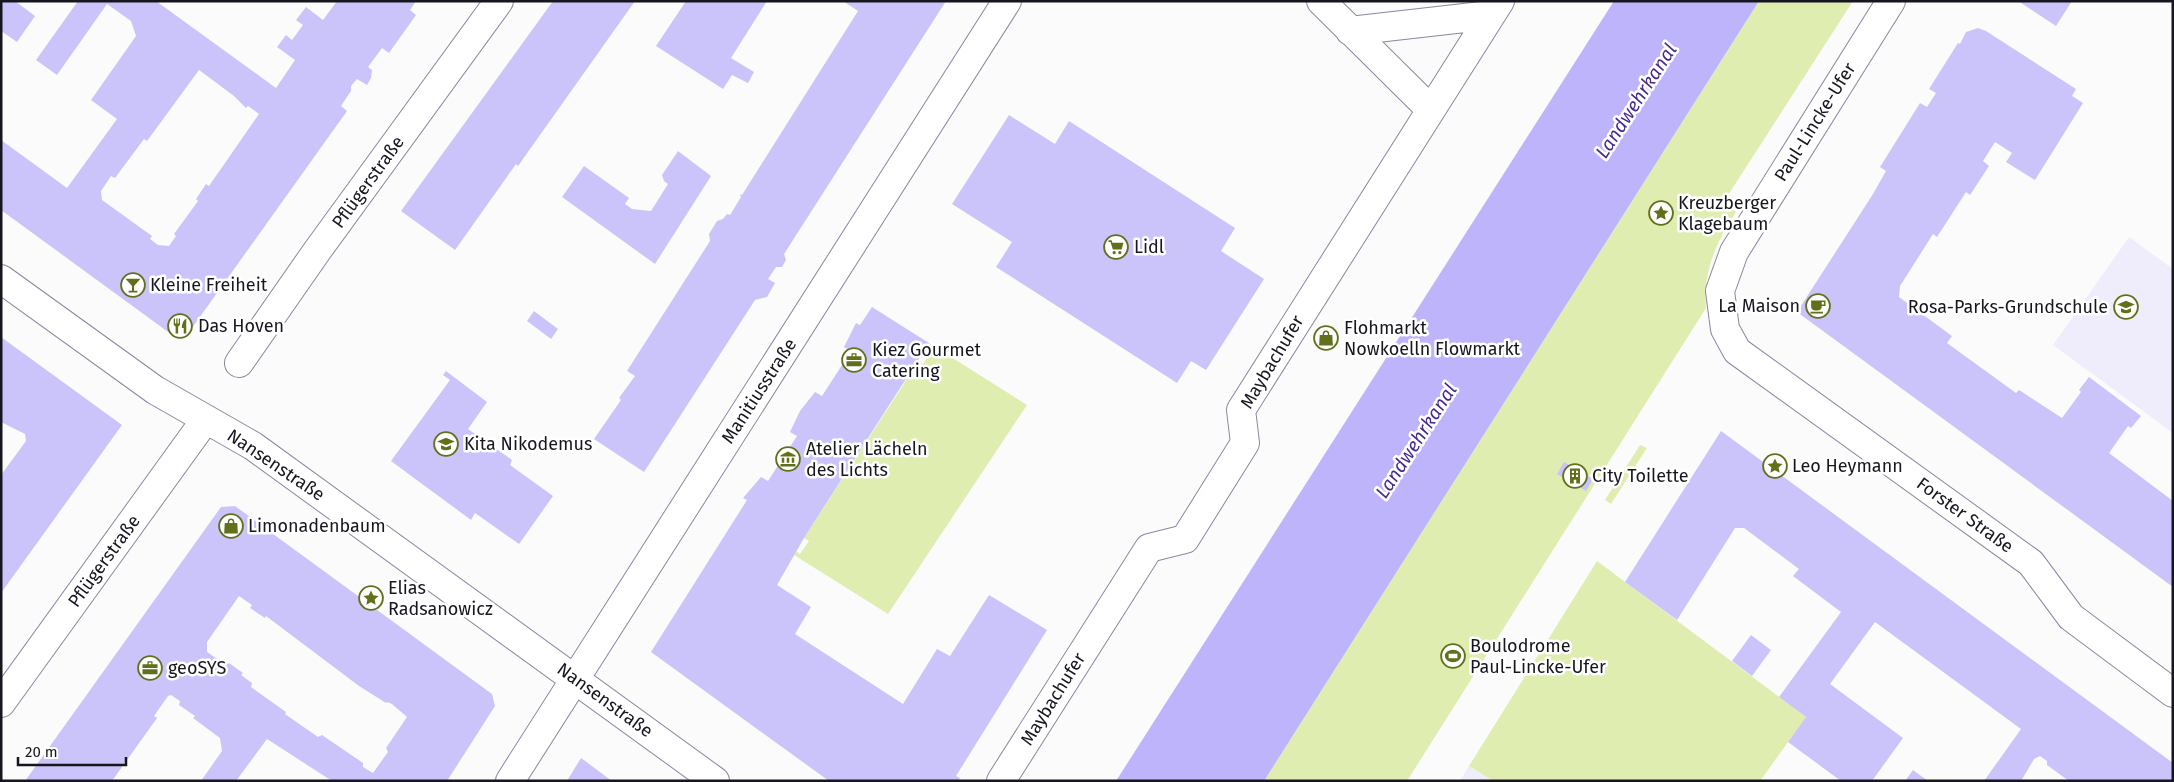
<svg xmlns="http://www.w3.org/2000/svg" width="2174" height="782" font-family="'Fira Sans',sans-serif">
<style>
.built{fill:#efedfb}
.green{fill:#dfedb1}
.water{fill:#beb4fc}
.building{fill:#cac4fa;fill-rule:evenodd}
.lines{fill:none;stroke-linecap:round;stroke-linejoin:round}
.street-casing{stroke:#8a88a0;stroke-width:30}
.street{stroke:#fff;stroke-width:28}
.labels{text-anchor:middle;dominant-baseline:central;stroke-width:5;stroke-linejoin:round;paint-order:stroke}
.street-label{font-size:18px;fill:#17161f;stroke:#fff}
.poi-label{font-size:18px;fill:#17161f;stroke:#fff;text-anchor:start}
.water-label{font-size:19px;font-style:italic;fill:#462a8e;stroke:#fff}
</style>
<rect width="100%" height="100%" fill="#fbfbfb"/>
<path class="built" d="M2129 237 2173 269V433L2053 345Z
M1469 766 1493 781H1460Z"/>
<path class="green" d="M1759 1H1853L1723 203 1736 212C1716 243 1703 270 1706 308L1407 781H1264Z
M929 343 1027 405 888 614 794 555 796 551 800 554 809 541 804 538 918 362 923 364 931 351 926 348Z
M1640 445 1647 448 1611 504 1605 500Z
M1597 561 1806 717 1760 781H1493L1469 766Z"/>
<path class="water" d="M1614 1H1759L1264 781H1116Z"/>
<path class="building" d="M1 1H15L35 16 17 42 1 31Z
M78 1H156L276 88 295 60 277 47 286 35 292 40 303 25 296 20 306 7 323 20 337 1H416L410 10 416 15 389 53 382 48 368 67 372 70 371 78 367 85 357 79 351 86V91L341 106 347 111 187 335 175 337 1 210V140L67 188 117 119 91 100 136 36 131 21 107 4 57 75 36 60ZM199 70 234 96 246 108 248 106 259 114 209 186 206 184 196 199 198 201 174 234 176 236 169 246 158 245 150 239 152 236 102 200 101 191 111 176 115 178 144 139 147 141Z
M553 1H635L518 166 516 164 455 250 401 211Z
M686 1H767L731 58 754 72 748 83 732 75 723 89 656 46Z
M843 1H946L784 254 786 260 782 267H776L768 279 775 283 767 297 755 300 644 472 594 439 621 400 619 398 635 376 627 371 710 241 709 234 717 221 723 219 727 214 730 215 741 197 740 194 742 195 858 11Z
M2018 1H2072L2056 26Z
M1978 28 1986 31 2076 89 2072 96 2083 103 2035 180 2006 162 2012 153 1995 142 1983 161 1989 166 1970 195 1966 192 1937 237 1933 234 1900 286 1899 297 1952 336 1947 343 2016 393 2019 390 2062 418 2081 392 2079 390 2089 377 2141 416 2131 428 2128 426 2109 453 2173 501V587L1797 312 1873 194 1886 171 1880 167 1920 103 1927 107 1936 93 1929 89 1958 43 1960 44 1966 32Z
M1009 115 1055 144 1069 121 1235 228 1221 251 1264 279 1206 370 1191 361 1177 383 996 267 1012 242 952 204Z
M678 151 711 176 655 264 562 197 584 166 629 198 625 204 632 209 651 211 668 184 664 181 662 175Z
M872 307 929 343 804 538 777 585 811 607 795 634 903 704 937 649 950 656 989 595 1047 630 956 776 960 778 958 781H829L651 652 747 500 743 498 761 477 768 481 797 436 790 432 800 411 815 392 822 396 851 351 844 347 856 323 860 325Z
M534 311 558 329 551 339 527 321Z
M1 337 122 425 1 593V475L26 441 25 434 1 422Z
M446 371 487 402 468 429 512 460 510 465 553 496 519 544 475 513 471 520 391 461 450 380 443 375Z
M1721 431 2173 763V781H2069L2047 765V761L2040 756 2034 759 2021 781H1984L2021 729 1875 622 1830 684 1903 738 1872 781H1841L1788 742 1806 717 1779 697 1841 612 1793 576 1799 569 1744 528H1735L1677 620 1625 582Z
M1564 462 1593 479 1586 491 1557 474Z
M235 506 492 694 495 706 447 781H332L267 739 246 723 267 739 236 781H201L222 751 220 738 193 718 195 716 179 705 180 701 171 695 168 696 154 716 157 718 112 781H25L221 507ZM239 596 252 605 250 608 265 618 266 616 359 686 386 703 387 702 392 704 407 717 386 748 388 752 373 773 363 767V763L322 735 318 737 285 714 286 712 251 687 252 683 241 675 243 673 229 663 226 665 207 652V642Z
M1751 635 1771 650 1752 676 1732 661Z
M581 758 612 781H567Z
M1913 770 1928 781H1905Z"/>
<g class="lines">
<g class="street-casing">
<path id="street" d="M1321 1 1431 110
M1891 1 1734 252 1720 291 1725 329 1737 351 2031 563 2071 617 2173 693
M1350 31 1491 15
M1 279 155 390 253 446 715 781
M239 363 317 251 499 1
M1 703 206 419
M510 781 1007 1
M1001 781 1149 548 1185 539 1245 443 1241 410 1500 1"/>
</g>
<use href="#street" class="street"/>
</g>
<defs>
<g id="sight-ring" transform="scale(1.25)"><circle r="9.5" fill="#fff" stroke="#62701c" stroke-width="1.5"/><path d="M0-6L1.8-2.2L6-1.7L2.9 1.2L3.7 5.4L0 3.3L-3.7 5.4L-2.9 1.2L-6-1.7L-1.8-2.2Z" fill="#62701c"/></g>
<g id="supermarket-ring" transform="scale(1.25)"><circle r="9.5" fill="#fff" stroke="#62701c" stroke-width="1.5"/><path d="M-6-5.5h2.5l.6 2H6L4.5 2H-2.5L-4.4-4H-6ZM-1.5 3.2a1.3 1.3 0 1 0 .1 0ZM3 3.2a1.3 1.3 0 1 0 .1 0Z" fill="#62701c"/></g>
<g id="bar-ring" transform="scale(1.25)"><circle r="9.5" fill="#fff" stroke="#62701c" stroke-width="1.5"/><path d="M-6-5H6L.8 .8V4.5H3.5V6h-7V4.5H-.8V.8Z" fill="#62701c"/></g>
<g id="cafe-ring" transform="scale(1.25)"><circle r="9.5" fill="#fff" stroke="#62701c" stroke-width="1.5"/><path d="M-5.5-4.5H6V0H3Q3 3.5 0 3.5H-2.5Q-5.5 3.5-5.5 0ZM3-3.2v2h1.7v-2ZM-6 4.5H4V6H-6Z" fill="#62701c"/></g>
<g id="school-ring" transform="scale(1.25)"><circle r="9.5" fill="#fff" stroke="#62701c" stroke-width="1.5"/><path d="M0-5L7-2L0 1L-7-2ZM-4 1L0 2.5L4 1V4Q0 6-4 4Z" fill="#62701c"/></g>
<g id="restaurant-ring" transform="scale(1.25)"><circle r="9.5" fill="#fff" stroke="#62701c" stroke-width="1.5"/><path d="M-5-6h1v4h1v-4h1v4h1v-4h1v5L-1.5 .5V6h-2V.5L-5-1ZM5-6V6H3V1.5H1.5Q1.5-4 5-6Z" fill="#62701c"/></g>
<g id="shop-ring" transform="scale(1.25)"><circle r="9.5" fill="#fff" stroke="#62701c" stroke-width="1.5"/><path d="M-5-2.5h2.3a2.7 3.5 0 0 1 5.4 0H5L5.5 6h-11ZM-1.5-2.5h3a1.5 2.3 0 0 0-3 0Z" fill="#62701c"/></g>
<g id="office-ring" transform="scale(1.25)"><circle r="9.5" fill="#fff" stroke="#62701c" stroke-width="1.5"/><path d="M-6-3h4V-5.5h4V-3h4V5H-6ZM-1-4.5V-3h2v-1.5ZM-6 0V1H6V0Z" fill="#62701c"/></g>
<g id="museum-ring" transform="scale(1.25)"><circle r="9.5" fill="#fff" stroke="#62701c" stroke-width="1.5"/><path d="M0-6L6-3V-2H-6V-3ZM-5-1h2V3h-2ZM-1-1h2V3h-2ZM3-1h2V3H3ZM-6 4H6V6H-6Z" fill="#62701c"/></g>
<g id="building-ring" transform="scale(1.25)"><circle r="9.5" fill="#fff" stroke="#62701c" stroke-width="1.5"/><path d="M-4-6H4V6H1V3H-1V6H-4ZM-2.5-4.3h1.7v1.8h-1.7ZM.8-4.3h1.7v1.8H.8ZM-2.5-1h1.7V.8h-1.7ZM.8-1h1.7V.8H.8Z" fill="#62701c"/></g>
<g id="stadium-ring" transform="scale(1.25)"><circle r="9.5" fill="#fff" stroke="#62701c" stroke-width="1.5"/><path d="M0-5a6.5 5 0 1 0 0 10a6.5 5 0 1 0 0-10ZM-3.5-1.8h7v3.6h-7Z" fill="#62701c"/></g>
</defs>
<g fill-rule="evenodd">
<use href="#sight-ring" x="1661" y="213"/>
<use href="#supermarket-ring" x="1116" y="247"/>
<use href="#bar-ring" x="133" y="285"/>
<use href="#cafe-ring" x="1818" y="306"/>
<use href="#school-ring" x="2126" y="307"/>
<use href="#restaurant-ring" x="180" y="326"/>
<use href="#shop-ring" x="1326" y="338"/>
<use href="#office-ring" x="854" y="360"/>
<use href="#school-ring" x="446" y="444"/>
<use href="#museum-ring" x="788" y="459"/>
<use href="#sight-ring" x="1775" y="466"/>
<use href="#building-ring" x="1575" y="476"/>
<use href="#shop-ring" x="231" y="526"/>
<use href="#sight-ring" x="371" y="598"/>
<use href="#stadium-ring" x="1453" y="656"/>
<use href="#office-ring" x="150" y="668"/>
</g>
<g class="labels">
<g class="street-label">
<text transform="translate(1815 122) rotate(-58)">Paul-Lincke-Ufer</text>
<text transform="translate(368 182) rotate(-54)">Pflügerstraße</text>
<text transform="translate(1272 362) rotate(-59)">Maybachufer</text>
<text transform="translate(759 391) rotate(-57)">Manitiusstraße</text>
<text transform="translate(276 465) rotate(34)">Nansenstraße</text>
<text transform="translate(1965 515) rotate(36)">Forster Straße</text>
<text transform="translate(104 561) rotate(-54)">Pflügerstraße</text>
<text transform="translate(1053 699) rotate(-58)">Maybachufer</text>
<text transform="translate(605 700) rotate(36)">Nansenstraße</text>
</g>
<g class="poi-label">
<text x="1678" y="203">Kreuzberger<tspan x="1678" dy="21">Klagebaum</tspan></text>
<text x="1134" y="247">Lidl</text>
<text x="150" y="285">Kleine Freiheit</text>
<text x="1800" y="306" text-anchor="end">La Maison</text>
<text x="2108" y="307" text-anchor="end">Rosa-Parks-Grundschule</text>
<text x="198" y="326">Das Hoven</text>
<text x="1344" y="328">Flohmarkt<tspan x="1344" dy="21">Nowkoelln Flowmarkt</tspan></text>
<text x="872" y="350">Kiez Gourmet<tspan x="872" dy="21">Catering</tspan></text>
<text x="464" y="444">Kita Nikodemus</text>
<text x="806" y="449">Atelier Lächeln<tspan x="806" dy="21">des Lichts</tspan></text>
<text x="1792" y="466">Leo Heymann</text>
<text x="1592" y="476">City Toilette</text>
<text x="248" y="526">Limonadenbaum</text>
<text x="388" y="588">Elias<tspan x="388" dy="21">Radsanowicz</tspan></text>
<text x="1470" y="646">Boulodrome<tspan x="1470" dy="21">Paul-Lincke-Ufer</tspan></text>
<text x="168" y="668">geoSYS</text>
</g>
<g class="water-label">
<text transform="translate(1636 101) rotate(-57)">Landwehrkanal</text>
<text transform="translate(1416 441) rotate(-57)">Landwehrkanal</text>
</g>
</g>
<rect width="2174" height="782" fill="none" stroke="#17161f" stroke-width="5"/>
<path d="M18 757v8h108v-8" fill="none" stroke="#17161f" stroke-width="2.5"/>
<text x="25" y="757" font-size="15" fill="#17161f" stroke="#ffffff" stroke-width="4" paint-order="stroke">20 m</text>
</svg>
